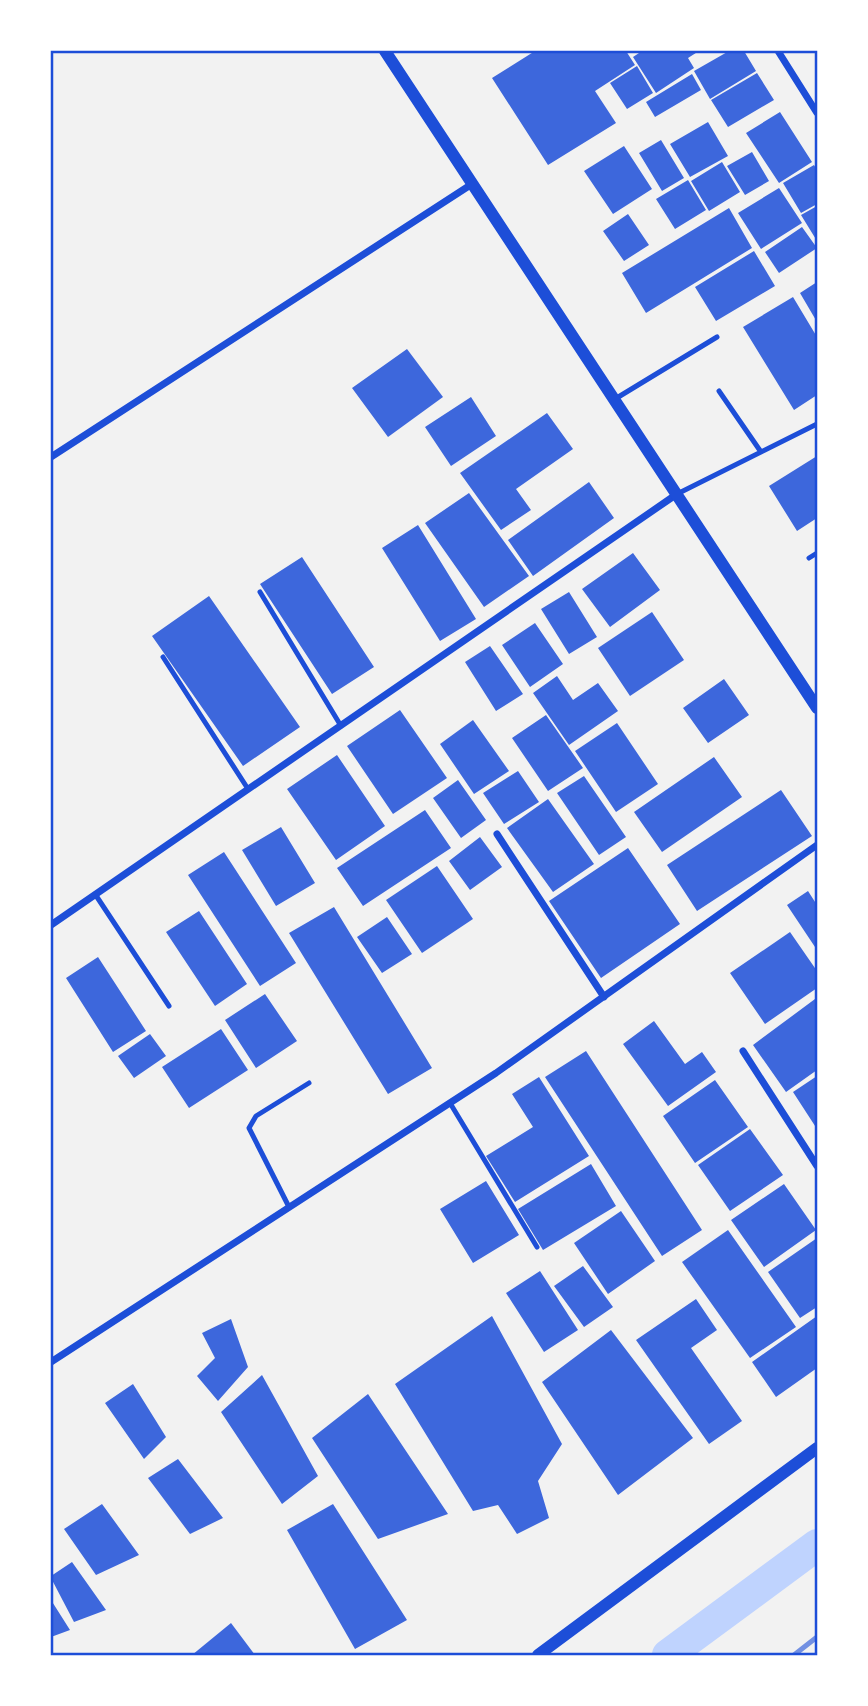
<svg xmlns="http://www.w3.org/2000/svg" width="868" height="1706" font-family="Mulish,sans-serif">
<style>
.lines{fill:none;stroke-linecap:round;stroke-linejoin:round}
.canal{stroke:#bfd3fe;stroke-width:32}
.building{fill:#3d67dc}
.service{stroke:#1d4ed8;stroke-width:5}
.minor{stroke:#1d4ed8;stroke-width:7}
.tertiary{stroke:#1d4ed8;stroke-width:12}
.rail{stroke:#7290e2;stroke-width:5}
.neatline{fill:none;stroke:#1d4ed8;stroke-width:2.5}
</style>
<rect width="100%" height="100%" fill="#f2f2f2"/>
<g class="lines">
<path class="canal" d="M668 1655 817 1545"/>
</g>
<path class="building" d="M535 51H626L635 65 595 91 616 123 548 165 492 78Z
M642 51H699L688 58 694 68 656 93 633 57Z
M729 51H744L756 71 710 99 694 71Z
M637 66 653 93 627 109 610 83Z
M757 73 774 100 728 127 711 100Z
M692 74 701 90 655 117 646 102Z
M780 112 812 162 779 183 746 133Z
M708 122 728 156 690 177 670 144Z
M661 140 684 178 662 191 639 153Z
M624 146 652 189 613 214 584 171Z
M752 152 769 181 745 195 727 166Z
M722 162 740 192 709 211 691 181Z
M814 165 817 170V204L801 213 783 183Z
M688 180 706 210 675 229 656 199Z
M779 188 802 223 761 249 738 213Z
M817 206V241L801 215Z
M729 208 752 248 646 313 622 273Z
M628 214 649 245 624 261 603 231Z
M802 227 817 248 779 273 765 252Z
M754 251 775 286 716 321 695 287Z
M817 282V322L800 293Z
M793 297 817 337V395L794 410 743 327Z
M407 349 443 397 388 437 352 388Z
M471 397 496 436 451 466 425 427Z
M547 413 573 449 516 489 531 510 501 530 460 473Z
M817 456V518L797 531 769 486Z
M589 482 614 518 533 576 508 540Z
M469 493 529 576 484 607 425 523Z
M418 525 476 619 440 641 382 548Z
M633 553 660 590 610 627 582 589Z
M302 557 374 667 332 694 260 584Z
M569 592 597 637 569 654 541 609Z
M209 596 300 727 243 766 152 636Z
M652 612 684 660 630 696 598 648Z
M535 623 563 664 530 687 502 645Z
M490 646 523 694 496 711 465 662Z
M557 676 573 700 598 683 618 711 569 745 533 693Z
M724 679 749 715 708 743 683 708Z
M400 710 447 778 393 814 347 746Z
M546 715 583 768 548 791 512 738Z
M473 720 509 771 474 794 440 744Z
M617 723 658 784 616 812 575 751Z
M337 755 385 826 336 860 287 789Z
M714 757 742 797 662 852 634 812Z
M518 771 539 802 504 824 483 793Z
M584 776 626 837 599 855 557 793Z
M458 780 486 820 461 838 433 798Z
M781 790 812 836 697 911 667 865Z
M548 799 594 864 553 892 507 828Z
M425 810 451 848 363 906 337 868Z
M281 827 315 883 276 906 242 850Z
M480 837 502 867 470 890 449 861Z
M628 848 680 924 601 978 549 901Z
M224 852 296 963 260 986 188 875Z
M437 866 473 919 422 953 386 900Z
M808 891 817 905V950L787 905Z
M334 907 432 1068 388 1094 289 933Z
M199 911 247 984 215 1006 166 932Z
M387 917 412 954 382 973 357 937Z
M790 932 817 971V988L765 1024 730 973Z
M98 957 146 1031 113 1052 66 978Z
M265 994 297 1041 256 1068 225 1020Z
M815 999 817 1002V1070L786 1092 753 1045Z
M654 1021 685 1064 702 1052 716 1072 668 1106 623 1044Z
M221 1029 248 1070 189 1108 162 1067Z
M150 1034 166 1056 134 1078 118 1056Z
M586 1051 702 1230 662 1256 545 1077Z
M817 1076V1129L793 1092Z
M539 1077 589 1156 515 1202 486 1156 533 1127 512 1094Z
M715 1080 748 1127 695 1163 663 1116Z
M750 1129 783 1175 730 1211 698 1165Z
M591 1164 616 1206 543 1250 518 1209Z
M486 1181 519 1235 473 1263 440 1209Z
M784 1184 816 1230 764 1267 731 1220Z
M621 1211 655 1261 608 1294 574 1243Z
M728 1230 796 1327 750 1358 682 1262Z
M817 1238V1307L800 1318 768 1272Z
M583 1266 613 1307 584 1327 554 1286Z
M540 1271 578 1330 544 1352 506 1293Z
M696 1299 717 1330 691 1348 742 1421 709 1444 636 1340Z
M492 1316 562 1444 538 1481 549 1518 517 1534 498 1505 473 1511 395 1384Z
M817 1316V1368L776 1397 752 1362Z
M231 1319 248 1367 218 1401 197 1376 215 1358 202 1333Z
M611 1330 693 1438 618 1495 542 1382Z
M262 1375 318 1476 282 1504 221 1412Z
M133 1384 166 1437 144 1459 105 1403Z
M368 1394 448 1514 378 1539 312 1438Z
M178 1459 223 1518 190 1534 148 1478Z
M102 1504 139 1555 96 1575 64 1529Z
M333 1504 407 1620 355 1649 287 1530Z
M72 1562 106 1610 74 1622 51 1578V1576Z
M51 1600 70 1630 51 1637Z
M231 1623 255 1655H192Z"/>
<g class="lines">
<path class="service" d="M719 391 761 452
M615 399 717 337
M677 494 817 424
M809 558 817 553
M260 592 341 726
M163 657 248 789
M95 894 169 1006
M450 1103 537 1247
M289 1207 249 1128 256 1116 309 1083"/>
<path class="minor" d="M778 51 817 113
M51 457 472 184
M497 834 604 997
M51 925 677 494
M743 1051 817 1166
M51 1362 496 1073 817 845"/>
<path class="tertiary" d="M385 51 817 708
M538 1655 817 1448"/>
<path class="rail" d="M794 1655 817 1637
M816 1655H817"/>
</g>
<rect width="868" height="1706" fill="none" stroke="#ffffff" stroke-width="105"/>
<rect x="52" y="52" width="764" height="1602" class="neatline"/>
</svg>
